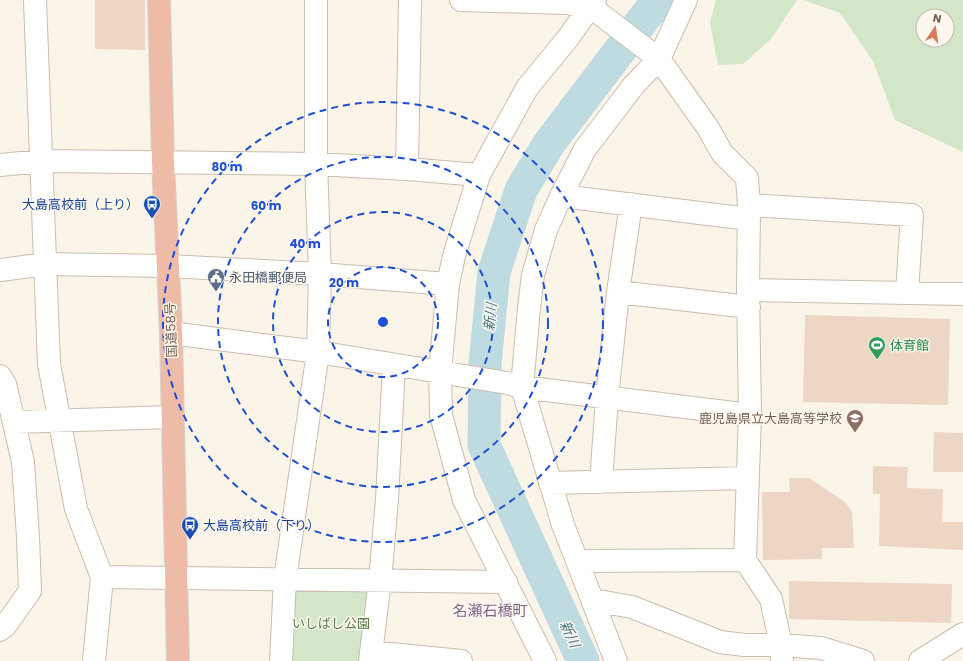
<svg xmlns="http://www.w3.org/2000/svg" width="963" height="661" font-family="Poppins,'Noto Sans JP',sans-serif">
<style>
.green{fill:#d3e7c8;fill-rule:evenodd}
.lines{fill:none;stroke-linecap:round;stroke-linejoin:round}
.river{stroke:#bfdbe2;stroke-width:33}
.building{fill:#edd6c3}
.minor-casing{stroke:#cbbdb0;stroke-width:24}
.highway-casing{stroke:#d8d2ce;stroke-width:24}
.minor{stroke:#fff;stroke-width:22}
.highway{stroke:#eebca6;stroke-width:22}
.ring{fill:none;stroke:#1d4ed8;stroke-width:2;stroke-dasharray:7 5}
.labels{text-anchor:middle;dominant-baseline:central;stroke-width:3;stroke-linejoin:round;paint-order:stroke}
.transit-label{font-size:13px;fill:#164399;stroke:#fdf8ef;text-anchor:end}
.service-label{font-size:13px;fill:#4e5e75;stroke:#fdf8ef;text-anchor:start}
.street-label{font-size:13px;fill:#725d4f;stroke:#fdf8ef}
.leisure-label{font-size:13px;fill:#27864d;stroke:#fdf8ef;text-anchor:start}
.education-label{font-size:13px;fill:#785e54;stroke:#fdf8ef;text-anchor:end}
.park-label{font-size:13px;fill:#577c4b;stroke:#fdf8ef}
.water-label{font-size:14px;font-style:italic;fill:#4b7783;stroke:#fdf8ef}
.quarter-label{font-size:15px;fill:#82678d;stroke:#fdf8ef}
.centre{fill:#1d4ed8;stroke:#fdf8ef;stroke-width:2}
.ring-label{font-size:12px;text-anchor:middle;font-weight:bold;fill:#1d4ed8;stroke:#fdf8ef;stroke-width:3;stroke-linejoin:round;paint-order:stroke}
</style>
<rect width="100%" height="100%" fill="#faf4e9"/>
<path class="green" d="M716 0H797L771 39 743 64 718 65 710 23Z
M803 0H963V152L895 120 873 61 840 13ZM923 16H947V40H923Z
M289 585H378L368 661H285Z"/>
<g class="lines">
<path class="river" d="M583 661 484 445 485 364 494 272 521 190 548 145 658 0"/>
</g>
<path class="building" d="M95 0H145V50L95 49Z
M805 315 950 319 948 405 803 402Z
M934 432 963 433V472H933Z
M873 466 908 467 907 488 943 489 942 522H963V550L879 546 880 494H873Z
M789 478H809L846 503 852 512 854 548H822V559L763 560 762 492H790Z
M789 581 952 584 951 623 789 619Z"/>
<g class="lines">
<g class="minor-casing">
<path id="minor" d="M35 0 49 364 76 509 102 577 94 661
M461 0 568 3 589 9 600 14 659 59 708 128 722 153 747 178 749 205 748 290 750 415 745 560 771 599 781 645 782 661
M0 165 41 161 316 164 407 169 479 175
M407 169 410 0
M561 196 749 219
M749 205 912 215 907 293
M0 270 45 264 168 266 320 274 448 284
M748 290 963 294
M618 292 749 307
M171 333 318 352 507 383 522 387 750 415
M0 376 5 384 23 462 28 537 30 591 5 626 0 630
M14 422 173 417
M601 482 607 398 618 292 631 204
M550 483 747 478
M577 561 745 560
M102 577 506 582
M593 600 632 607 720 642 745 645H781L821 648 863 661
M371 652 461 661
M281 661 285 579 318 352 320 274 316 164V0
M370 661 380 581 387 499 394 365
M545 661 464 500 441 415 440 371 448 284 454 256 479 175 527 88 568 38 595 0
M616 661 563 525 522 387 529 308 533 275 546 230 561 196 585 149 634 85 659 59 686 0
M920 661 963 634"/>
</g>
<g class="highway-casing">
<path id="highway" d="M159 0 163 162 171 333 178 661"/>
</g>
<use href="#minor" class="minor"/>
<use href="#highway" class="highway"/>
</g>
<g class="ring">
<circle cx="383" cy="322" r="55"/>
<circle cx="383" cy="322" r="110"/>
<circle cx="383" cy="322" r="165"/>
<circle cx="383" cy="322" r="220"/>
</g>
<defs>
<g id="bus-pin" transform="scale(0.9)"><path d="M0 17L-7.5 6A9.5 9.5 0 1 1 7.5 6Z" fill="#1a4fb4" stroke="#fdf8ef"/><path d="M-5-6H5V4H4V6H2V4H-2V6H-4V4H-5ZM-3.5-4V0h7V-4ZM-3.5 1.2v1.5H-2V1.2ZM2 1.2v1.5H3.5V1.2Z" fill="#fff"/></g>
<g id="civic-pin" transform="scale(0.9)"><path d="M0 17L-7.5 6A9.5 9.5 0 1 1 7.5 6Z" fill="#5c6f8a" stroke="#fdf8ef"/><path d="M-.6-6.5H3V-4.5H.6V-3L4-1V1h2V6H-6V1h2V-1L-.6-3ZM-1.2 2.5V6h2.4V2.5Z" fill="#fff"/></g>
<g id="stadium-pin" transform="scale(0.9)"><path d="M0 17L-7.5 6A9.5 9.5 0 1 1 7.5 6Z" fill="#2e9e5b" stroke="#fdf8ef"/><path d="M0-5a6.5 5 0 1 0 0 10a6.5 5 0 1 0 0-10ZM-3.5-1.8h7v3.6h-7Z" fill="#fff"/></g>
<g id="school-pin" transform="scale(0.9)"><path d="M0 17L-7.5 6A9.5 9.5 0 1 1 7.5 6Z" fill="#8d6e63" stroke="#fdf8ef"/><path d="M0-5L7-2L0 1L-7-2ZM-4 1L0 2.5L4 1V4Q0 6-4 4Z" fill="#fff"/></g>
</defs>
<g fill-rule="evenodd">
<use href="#bus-pin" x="152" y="204"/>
<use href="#civic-pin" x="216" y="277"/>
<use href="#stadium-pin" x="877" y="345"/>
<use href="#school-pin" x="855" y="418"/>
<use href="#bus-pin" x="190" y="525"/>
</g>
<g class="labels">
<g class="transit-label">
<text x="139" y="204">大島高校前（上り）</text>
<text x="203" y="525" text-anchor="start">大島高校前（下り）</text>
</g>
<g class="service-label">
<text x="229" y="277">永田橋郵便局</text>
</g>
<g class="street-label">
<text transform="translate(171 330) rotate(-92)">国道58号</text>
</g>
<g class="leisure-label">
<text x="890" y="345">体育館</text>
</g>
<g class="education-label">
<text x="842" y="418">鹿児島県立大島高等学校</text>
</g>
<g class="park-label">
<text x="331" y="623">いしばし公園</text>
</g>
<g class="water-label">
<text transform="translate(490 317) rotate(-84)">新川</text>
<text transform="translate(570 634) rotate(65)">新川</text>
</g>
<g class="quarter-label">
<text x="490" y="610">名瀬石橋町</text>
</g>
</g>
<circle cx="383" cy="322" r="6" class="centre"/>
<g class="ring-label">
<text x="227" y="171">80 m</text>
<text x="266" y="210">60 m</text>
<text x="305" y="248">40 m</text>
<text x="344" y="287">20 m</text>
</g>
<g transform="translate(935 28) rotate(13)"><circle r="19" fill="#fdf8ef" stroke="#c5baaf"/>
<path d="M0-3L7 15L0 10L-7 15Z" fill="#d77c5b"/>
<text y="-6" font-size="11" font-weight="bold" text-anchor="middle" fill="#725d4f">N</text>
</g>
</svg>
